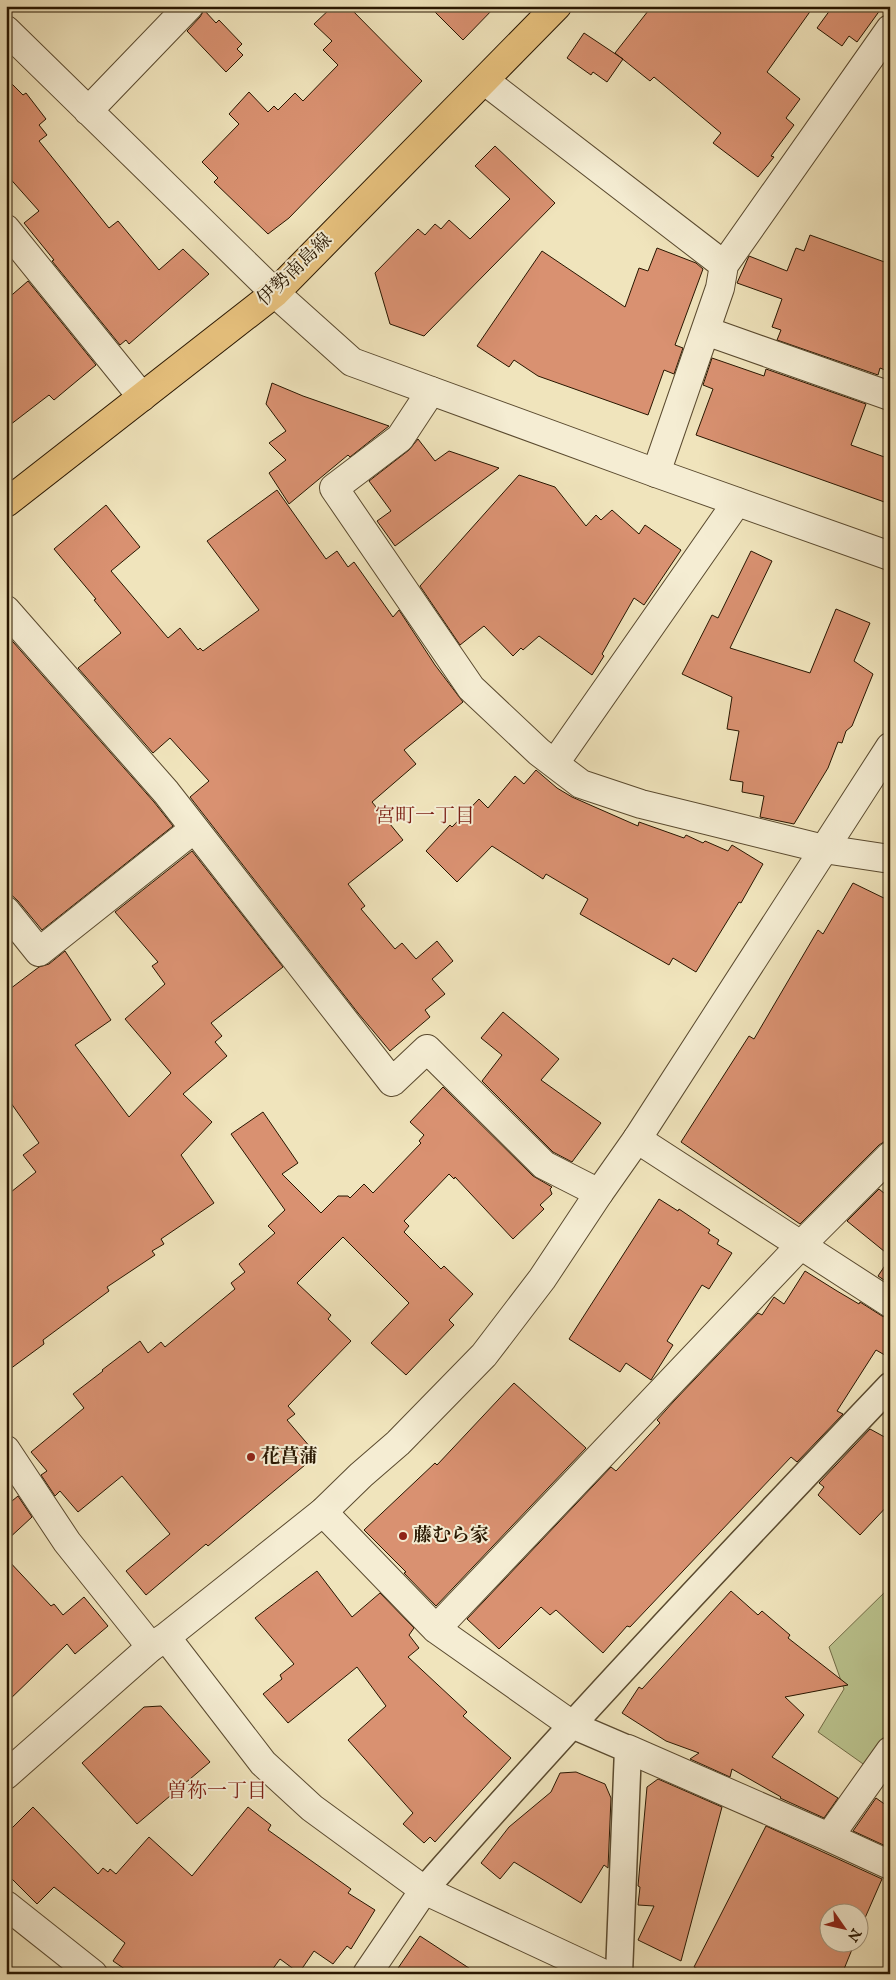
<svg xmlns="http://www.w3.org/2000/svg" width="896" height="1980" font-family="'IM FELL English','Noto Serif JP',serif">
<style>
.green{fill:#bbc48f;stroke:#726d48}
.building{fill:#d99171;stroke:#281600}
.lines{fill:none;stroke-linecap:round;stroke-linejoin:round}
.pedestrian-casing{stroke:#5a4a2f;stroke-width:29}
.minor-casing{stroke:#5a4a2f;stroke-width:30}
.tertiary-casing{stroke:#5a4a2f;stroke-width:30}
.primary-casing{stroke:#281600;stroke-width:30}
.pedestrian{stroke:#f5edd3;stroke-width:26}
.minor{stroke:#f5edd3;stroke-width:28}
.tertiary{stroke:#f5edd3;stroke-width:28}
.primary{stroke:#e8c27e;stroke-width:28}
.poi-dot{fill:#8f2418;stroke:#f5edd3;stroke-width:2}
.labels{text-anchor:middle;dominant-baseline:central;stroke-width:4;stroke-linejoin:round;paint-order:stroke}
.street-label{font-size:19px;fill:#281600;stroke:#f5edd3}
.poi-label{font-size:19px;font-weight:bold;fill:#281600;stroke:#f5edd3;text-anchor:start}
.neighbourhood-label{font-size:20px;fill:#7a1f14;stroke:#f5edd3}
</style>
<rect width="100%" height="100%" fill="#f0e4bc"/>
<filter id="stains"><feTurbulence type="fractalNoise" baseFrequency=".004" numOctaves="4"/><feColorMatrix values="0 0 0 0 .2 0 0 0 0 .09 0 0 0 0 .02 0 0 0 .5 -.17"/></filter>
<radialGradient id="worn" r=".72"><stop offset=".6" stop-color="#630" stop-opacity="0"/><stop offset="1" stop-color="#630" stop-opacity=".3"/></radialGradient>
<path class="green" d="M890 1587V1735L866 1766 818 1732 844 1689 829 1647Z"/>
<path class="building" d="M333 6H348L422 81 289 218 268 234 214 182 218 178 202 162 239 124 229 114 249 92 268 112 274 106 278 110 295 93 303 101 338 65 323 50 332 41 314 24Z
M429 6H496L463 40Z
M652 6H814L767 72 800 99 786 118 794 125 771 156 774 157 758 177 713 143 721 133 654 77 650 81 615 53Z
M833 6H883L857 42 849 36 842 46 817 28Z
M204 10 216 23 219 20 242 44 237 49 243 55 226 72 187 31 200 17Z
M584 33 623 59 607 82 593 72 591 75 567 58Z
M6 78 23 95 26 93 46 119 39 125 47 135 39 141 109 228 118 221 159 270 183 249 209 274 129 344 126 340 120 345 52 261 54 260 24 223 39 211 6 174Z
M495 146 555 203 424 336 390 324 375 273 418 229 425 235 435 224 441 229 449 220 470 239 510 199 475 166Z
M810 235 890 264V372L880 368 878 375 777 340 781 330 772 327 782 299 737 283 749 256 787 271 796 248 804 251Z
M657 248 696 263 703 269 675 345 683 348 674 374 664 370 648 415 538 376 514 360 509 367 477 346 542 251 625 307 639 268 648 271Z
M28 281 96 365 54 400 49 395 6 428V300Z
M712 358 764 376 766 369 866 404 851 445 890 459V504L696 435 713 389 703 385Z
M272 383 303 396 389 426 350 457 348 455 289 504 269 473 286 460 269 443 286 431 266 404Z
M418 439 435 461 449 451 499 468 395 546 377 521 391 511 369 481 409 450Z
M519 475 555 487 586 526 596 515 601 520 612 510 639 534 645 525 681 550 644 605 634 598 602 654 604 656 592 675 539 636 523 650 521 648 513 656 484 626 460 645 420 586Z
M277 490 326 559 337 551 348 567 354 562 393 617 399 610 435 665 463 702 404 750 416 764 372 802 403 840 348 884 365 906 361 909 395 949 402 943 416 959 437 941 453 961 432 979 445 994 425 1010 430 1017 390 1051 358 1013 190 797 209 781 170 738 153 753 78 668 121 633 94 600 96 599 54 549 106 505 140 547 111 571 168 638 180 628 198 650 200 648 203 651 259 610 207 541Z
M751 551 772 561 730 648 810 673 836 609 870 623 854 661 873 674 852 726 846 731 842 743 838 742 828 768 794 824 760 817 764 796 742 792 743 782 730 780 739 731 727 729 732 697 682 674 712 615 718 618Z
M6 634 154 802 173 826 42 930 18 901 6 890Z
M536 770 557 788 572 797 638 826 639 822 684 838 686 835 703 843 705 841 728 851 732 845 763 864 741 903 739 902 696 972 673 958 669 965 580 914 588 899 546 874 543 879 492 846 457 882 426 851 450 825 452 827 479 799 488 808 515 776 524 784Z
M192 851 283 967 211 1023 222 1036 215 1042 227 1056 183 1094 212 1122 181 1155 214 1203 161 1239 164 1244 152 1251 155 1255 107 1287 109 1291 43 1340 44 1344 6 1372V1196L36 1172 23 1155 39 1143 6 1096V992L39 967 49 964 65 951 111 1020 75 1045 129 1117 171 1073 125 1019 165 984 152 966 158 962 115 912Z
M853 883 890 901V1138L879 1145 800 1224 681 1142 749 1036 754 1039 818 930 823 934Z
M503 1012 559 1059 541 1080 601 1123 572 1162 553 1152 482 1081 502 1055 481 1038Z
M443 1087 533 1176 552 1187 550 1189 552 1194 540 1205 544 1209 513 1239 455 1177 454 1179 449 1174 404 1221 409 1226 404 1232 441 1269 444 1266 473 1294 449 1320 454 1325 406 1375 371 1343 409 1303 343 1237 297 1283 331 1315 328 1319 351 1341 288 1406 295 1414 287 1420 317 1455 208 1546 206 1544 146 1595 126 1571 170 1534 122 1476 78 1512 60 1491 55 1496 41 1475 47 1471 31 1452 84 1408 73 1394 103 1371 102 1370 140 1341 148 1353 161 1342 165 1347 235 1289 231 1283 245 1272 239 1264 275 1233 268 1226 285 1210 231 1134 263 1112 298 1163 282 1174 321 1213 338 1196H348L350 1198 364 1184 373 1193 421 1143 419 1141 424 1135 410 1122Z
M879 1189 890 1198V1256L847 1221Z
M659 1199 678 1211 679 1209 710 1230 708 1233 719 1240 717 1244 732 1253 709 1289 702 1285 667 1341 673 1345 651 1380 626 1363 620 1372 569 1339Z
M890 1258V1284L878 1276Z
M805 1271 837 1291 859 1304 860 1302 882 1316 890 1319V1358L876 1350 837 1411 843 1414 797 1462 791 1457 630 1627 627 1626 603 1653 556 1610 550 1615 541 1607 499 1649 467 1619 611 1467 616 1471 660 1423 657 1420 674 1401 758 1313 762 1315 774 1297 784 1304Z
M514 1383 586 1448 436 1606 404 1573 406 1572 364 1530 435 1463 437 1465Z
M870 1429 890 1440V1503L860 1535 818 1495 824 1487 819 1483Z
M18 1496 32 1517 6 1541V1506Z
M6 1558 51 1606 54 1604 63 1615 84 1597 108 1626 75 1654 67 1644 6 1703Z
M317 1571 352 1617 380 1593 414 1628 409 1635 419 1648 408 1657 467 1712 463 1716 511 1758 435 1842 430 1837 424 1843 403 1824 413 1813 348 1740 386 1706 357 1667 288 1723 263 1694 282 1679 280 1675 294 1664 255 1618Z
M731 1591 758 1615 762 1611 790 1635 788 1638 848 1685 785 1697 804 1715 772 1757 838 1798 824 1818 780 1798 781 1797 732 1769 730 1777 690 1759 699 1753 666 1741 622 1713 639 1687 642 1689Z
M161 1706 210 1762 137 1824 82 1763 144 1707Z
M576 1772 605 1784 611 1798 608 1868 604 1865 581 1903 514 1862 500 1879 481 1863 509 1827 551 1792 560 1773Z
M658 1779 722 1807 681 1961 638 1940 654 1906 638 1905 640 1887 638 1886 647 1787Z
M876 1798 890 1808V1848L853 1831Z
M33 1807 98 1874 103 1868 108 1872 110 1869 116 1874 149 1837 192 1876 248 1807 271 1825 268 1830 351 1889 348 1893 375 1910 351 1949 347 1946 333 1964 314 1951 299 1973 280 1959 269 1974H132L113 1961 125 1943 54 1887 37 1904 6 1873V1834Z
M766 1826 882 1879 858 1934V1912H828V1942H855L842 1974H708L694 1967Z
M420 1936 478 1974H394Z"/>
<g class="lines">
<g class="pedestrian-casing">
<path id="pedestrian" d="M572 1725 628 1749 619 1974
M424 1890C575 1718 732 1552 890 1386"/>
</g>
<g class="minor-casing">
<path id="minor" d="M6 30 275 293
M485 81 724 265
M88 111 189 6
M6 229 142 397
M706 331 890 396
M431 391 400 438 334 488 471 688 539 752 581 784 641 804 824 849 890 859
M656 473 720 288 724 265 890 29
M6 610 166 792 392 1082 427 1049 544 1165 599 1193
M555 763 737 502
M6 911 39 952 194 829
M637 1139 890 1303
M6 1450 67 1542 151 1647
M323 1512 436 1629
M572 1725 436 1629 800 1246 890 1156
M628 1749 829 1837
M890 1751 829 1837 890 1865
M6 1905 93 1974
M367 1974 424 1890"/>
</g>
<g class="tertiary-casing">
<path id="tertiary" d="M275 293 352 362 656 473 890 556
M166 1637 263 1763 312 1808 424 1890 604 1974
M6 1775 151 1647 166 1637 323 1512 361 1475 398 1443 484 1355 542 1279 599 1193 637 1139 890 747"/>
</g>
<g class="primary-casing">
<path id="primary" d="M6 503 275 293 557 6"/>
</g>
<use href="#pedestrian" class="pedestrian"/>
<use href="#minor" class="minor"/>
<use href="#tertiary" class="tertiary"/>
<use href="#primary" class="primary"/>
</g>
<g class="poi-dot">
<circle cx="251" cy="1457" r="5"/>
<circle cx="403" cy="1536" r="5"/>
</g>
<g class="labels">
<g class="street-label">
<text transform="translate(295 270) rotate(-44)">伊勢南島線</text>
</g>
<g class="poi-label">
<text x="261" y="1457">花菖蒲</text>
<text x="413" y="1536">藤むら家</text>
</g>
<g class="neighbourhood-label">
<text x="425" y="816">宮町一丁目</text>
<text x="217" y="1791">曽祢一丁目</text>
</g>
</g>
<rect width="896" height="1980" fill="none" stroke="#f0e4bc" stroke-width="25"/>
<rect x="8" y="8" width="881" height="1965" fill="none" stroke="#281600" stroke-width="2.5"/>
<rect x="12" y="12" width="871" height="1955" fill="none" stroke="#281600"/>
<g transform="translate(844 1928) rotate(124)"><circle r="24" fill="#f5edd3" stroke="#a3977f"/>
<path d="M0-4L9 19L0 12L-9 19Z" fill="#8f2418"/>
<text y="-8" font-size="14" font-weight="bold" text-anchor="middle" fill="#281600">N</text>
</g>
<rect width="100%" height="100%" filter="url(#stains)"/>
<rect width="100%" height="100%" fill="url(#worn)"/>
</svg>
